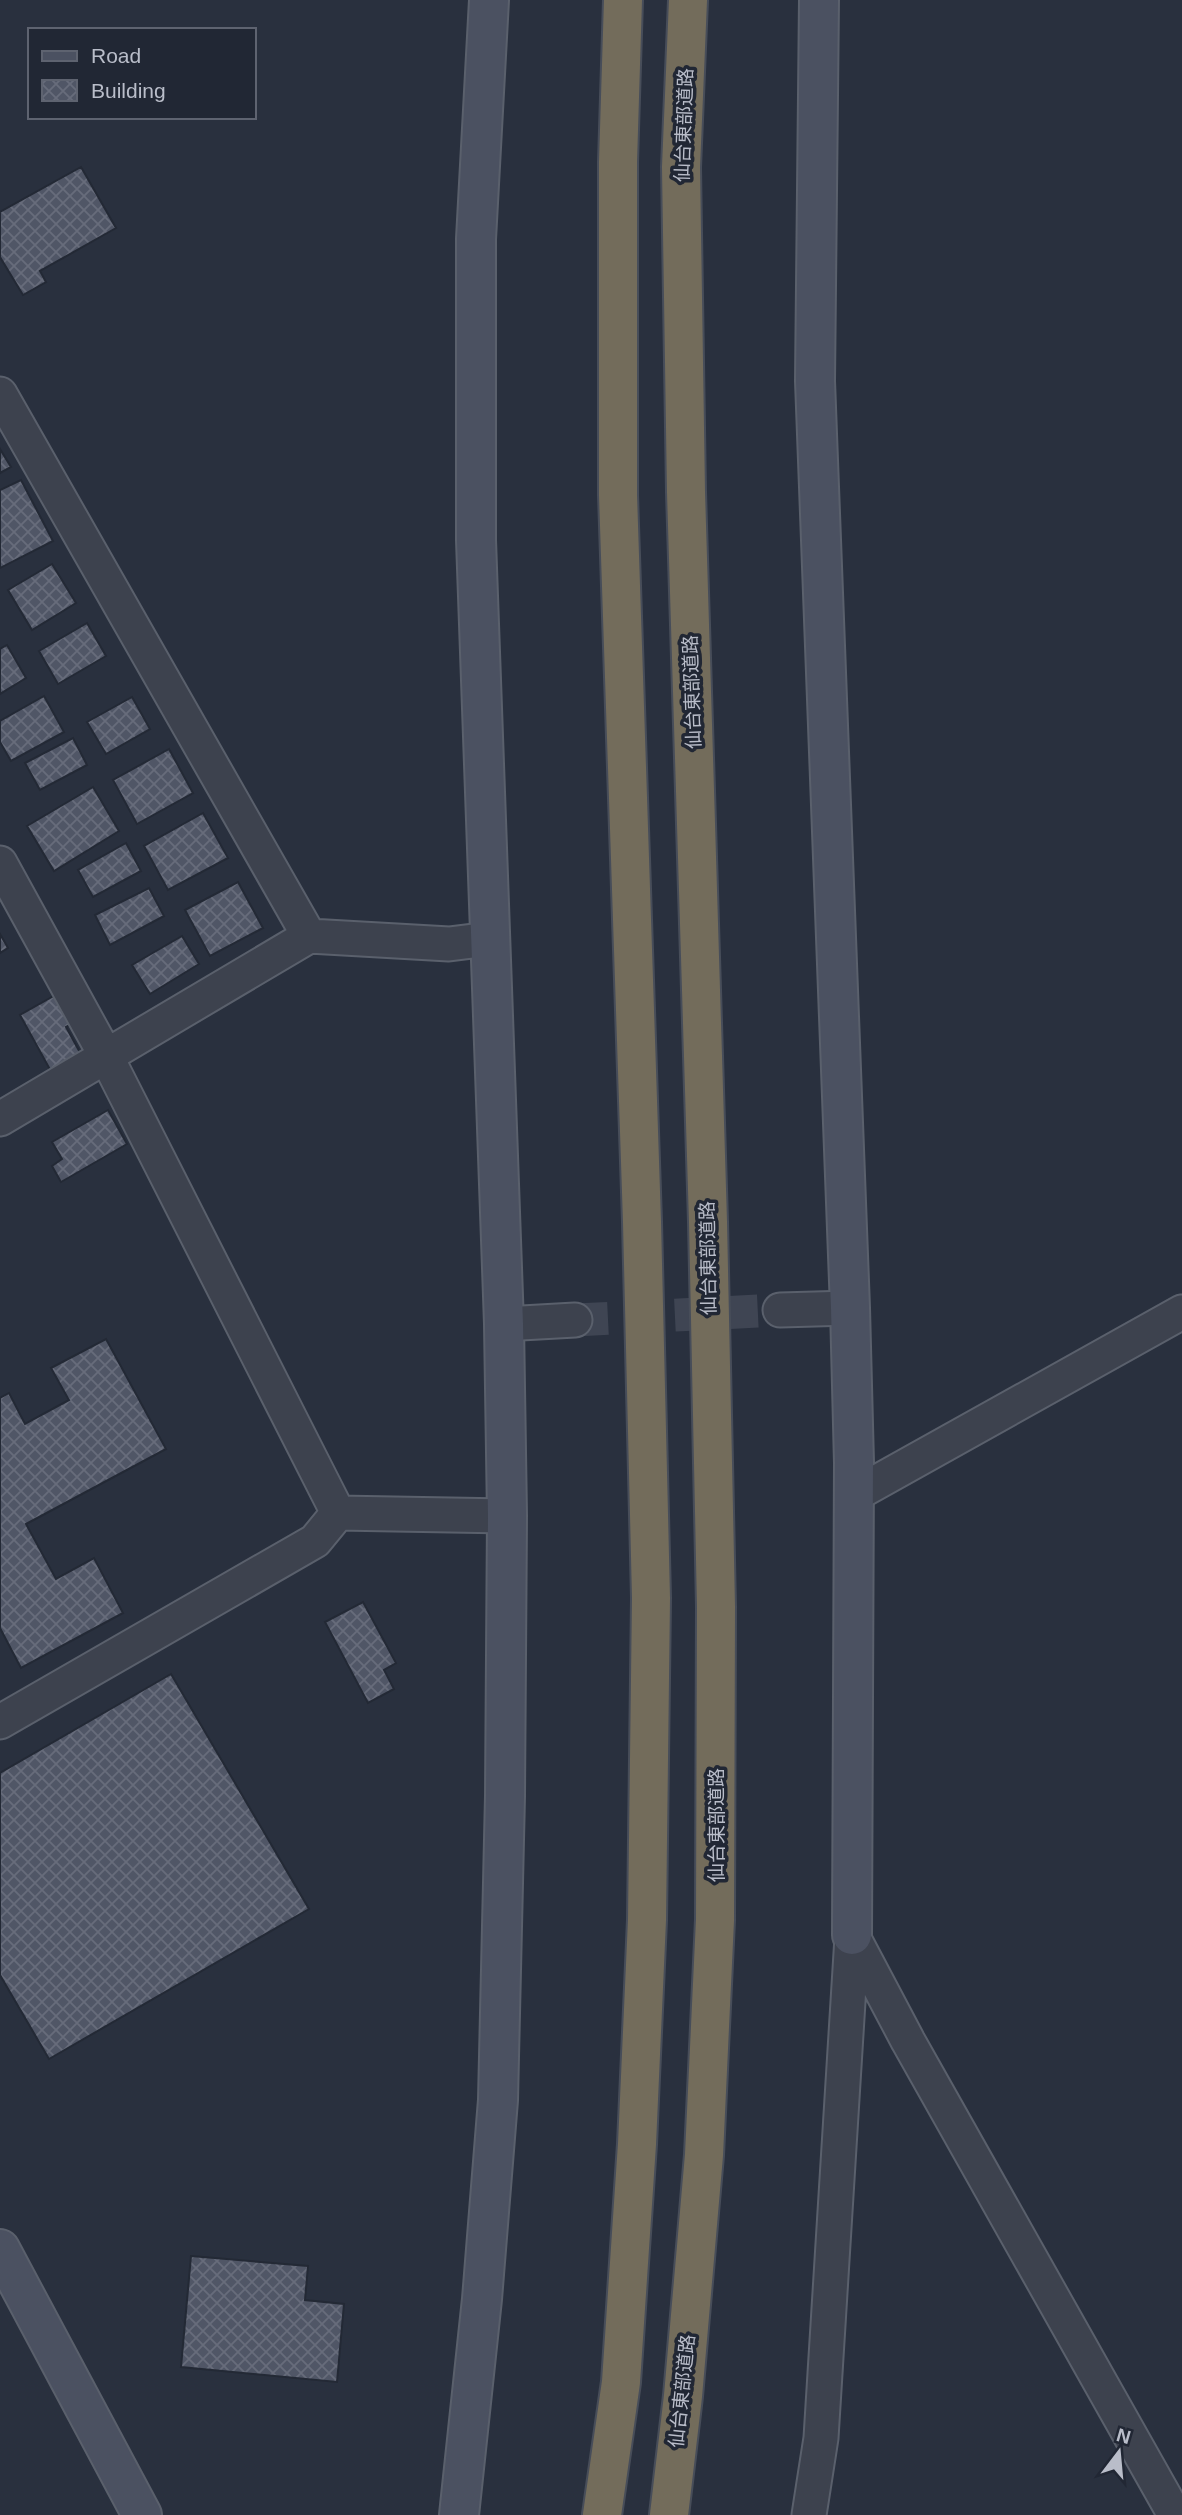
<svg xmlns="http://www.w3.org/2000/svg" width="1182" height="2515" font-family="Arial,'Noto Sans JP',sans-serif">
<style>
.building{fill:url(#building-cross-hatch);stroke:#232935;stroke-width:2}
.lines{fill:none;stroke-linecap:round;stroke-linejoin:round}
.street-tunnel{stroke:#3f4553;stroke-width:33;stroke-dasharray:33 17;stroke-linecap:butt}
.street-casing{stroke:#5a606c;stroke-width:37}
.secondary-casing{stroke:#5a606c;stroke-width:42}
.highway-casing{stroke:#474d59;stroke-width:42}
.street{stroke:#3d424e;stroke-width:33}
.secondary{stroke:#4b5161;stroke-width:38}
.highway{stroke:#736c5b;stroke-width:38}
.labels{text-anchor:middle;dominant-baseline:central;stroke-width:7;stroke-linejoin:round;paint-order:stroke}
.street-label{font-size:19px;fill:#b9bdc9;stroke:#212734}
</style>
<defs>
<pattern id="building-cross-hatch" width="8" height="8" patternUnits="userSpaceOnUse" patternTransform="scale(1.75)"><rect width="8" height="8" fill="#505666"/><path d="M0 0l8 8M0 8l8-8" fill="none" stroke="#676c7b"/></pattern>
</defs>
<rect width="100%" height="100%" fill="#29303e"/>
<path class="building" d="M81 167 116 228 40 271 46 282 23 295 0 257V212Z
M0 449 11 467 0 473Z
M21 480 53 541 0 568V490Z
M52 564 76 603 32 630 8 590Z
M87 623 106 656 58 684 39 651Z
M7 645 26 678 0 694V649Z
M44 696 64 732 11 761 0 742V721Z
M132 697 150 729 106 754 87 722Z
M73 738 87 765 40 790 25 763Z
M169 749 193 793 137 824 113 780Z
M93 787 119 831 54 871 27 826Z
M203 813 228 858 168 890 144 846Z
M126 843 141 871 93 897 78 870Z
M238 882 263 928 210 956 185 910Z
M149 888 164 916 110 945 95 915Z
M0 934 8 948 0 953Z
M182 936 199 964 150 994 132 965Z
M59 993 76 1022 66 1027 83 1058 53 1075 20 1015Z
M108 1110 127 1144 61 1182 52 1166 62 1159 52 1142Z
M106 1339 166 1449 26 1524 56 1579 94 1558 123 1613 21 1668 0 1628V1398L9 1393 25 1424 69 1400 51 1368Z
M363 1602 396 1663 384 1670 394 1689 368 1703 325 1622Z
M171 1674 309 1909 49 2059 0 1975V1773Z
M191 2256 308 2266 305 2300 344 2304 337 2382 181 2367Z"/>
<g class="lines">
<path class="street-tunnel" d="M575 1320 780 1310"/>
<g class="street-casing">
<path id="street" d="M0 394 309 936 0 1119
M0 863 106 1056 338 1513 507 1516
M309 936 449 944 489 939
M780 1310 850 1308
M504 1324 575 1320
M854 1495 1182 1312
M0 1722 315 1541 338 1513
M852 1935 908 2041 1175 2515
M809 2515 821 2438 852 1937"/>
</g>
<g class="secondary-casing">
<path id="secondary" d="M819 0 815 381 850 1308 854 1463 852 1935
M0 2249 142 2515
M459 2515 482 2299 498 2100 505 1796 507 1516 504 1324 476 540V239L489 0"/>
</g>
<g class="highway-casing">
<path id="highway" d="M602 2515 621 2382 637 2144 647 1920 651 1598 642 1222 618 495V162L623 0
M669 2515 683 2396 704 2155 715 1920 716 1607 708 1222 686 492 681 167 688 0"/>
</g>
<use href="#street" class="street"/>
<use href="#secondary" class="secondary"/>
<use href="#highway" class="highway"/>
</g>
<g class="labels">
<g class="street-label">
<text transform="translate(684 125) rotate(-88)">仙台東部道路</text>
<text transform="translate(692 692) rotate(-92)">仙台東部道路</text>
<text transform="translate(708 1258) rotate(-91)">仙台東部道路</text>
<text transform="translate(716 1825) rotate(-90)">仙台東部道路</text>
<text transform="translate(682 2391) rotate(-84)">仙台東部道路</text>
</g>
</g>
<rect x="28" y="28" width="228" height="91" fill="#212734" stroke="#5e6370" stroke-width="2"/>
<rect x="42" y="51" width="35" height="10" fill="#4b5161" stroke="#5e6370" stroke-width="2"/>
<text x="91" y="63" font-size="21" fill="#b9bdc9">Road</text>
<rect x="42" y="80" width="35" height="21" fill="url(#building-cross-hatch)" stroke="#5e6370" stroke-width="2"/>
<text x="91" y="98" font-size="21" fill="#b9bdc9">Building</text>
<g transform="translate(1119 2452) rotate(16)" stroke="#212734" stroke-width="5" paint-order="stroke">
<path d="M0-5L12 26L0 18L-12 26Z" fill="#b9bdc9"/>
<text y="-10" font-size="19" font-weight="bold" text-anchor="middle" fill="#b9bdc9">N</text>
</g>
</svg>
